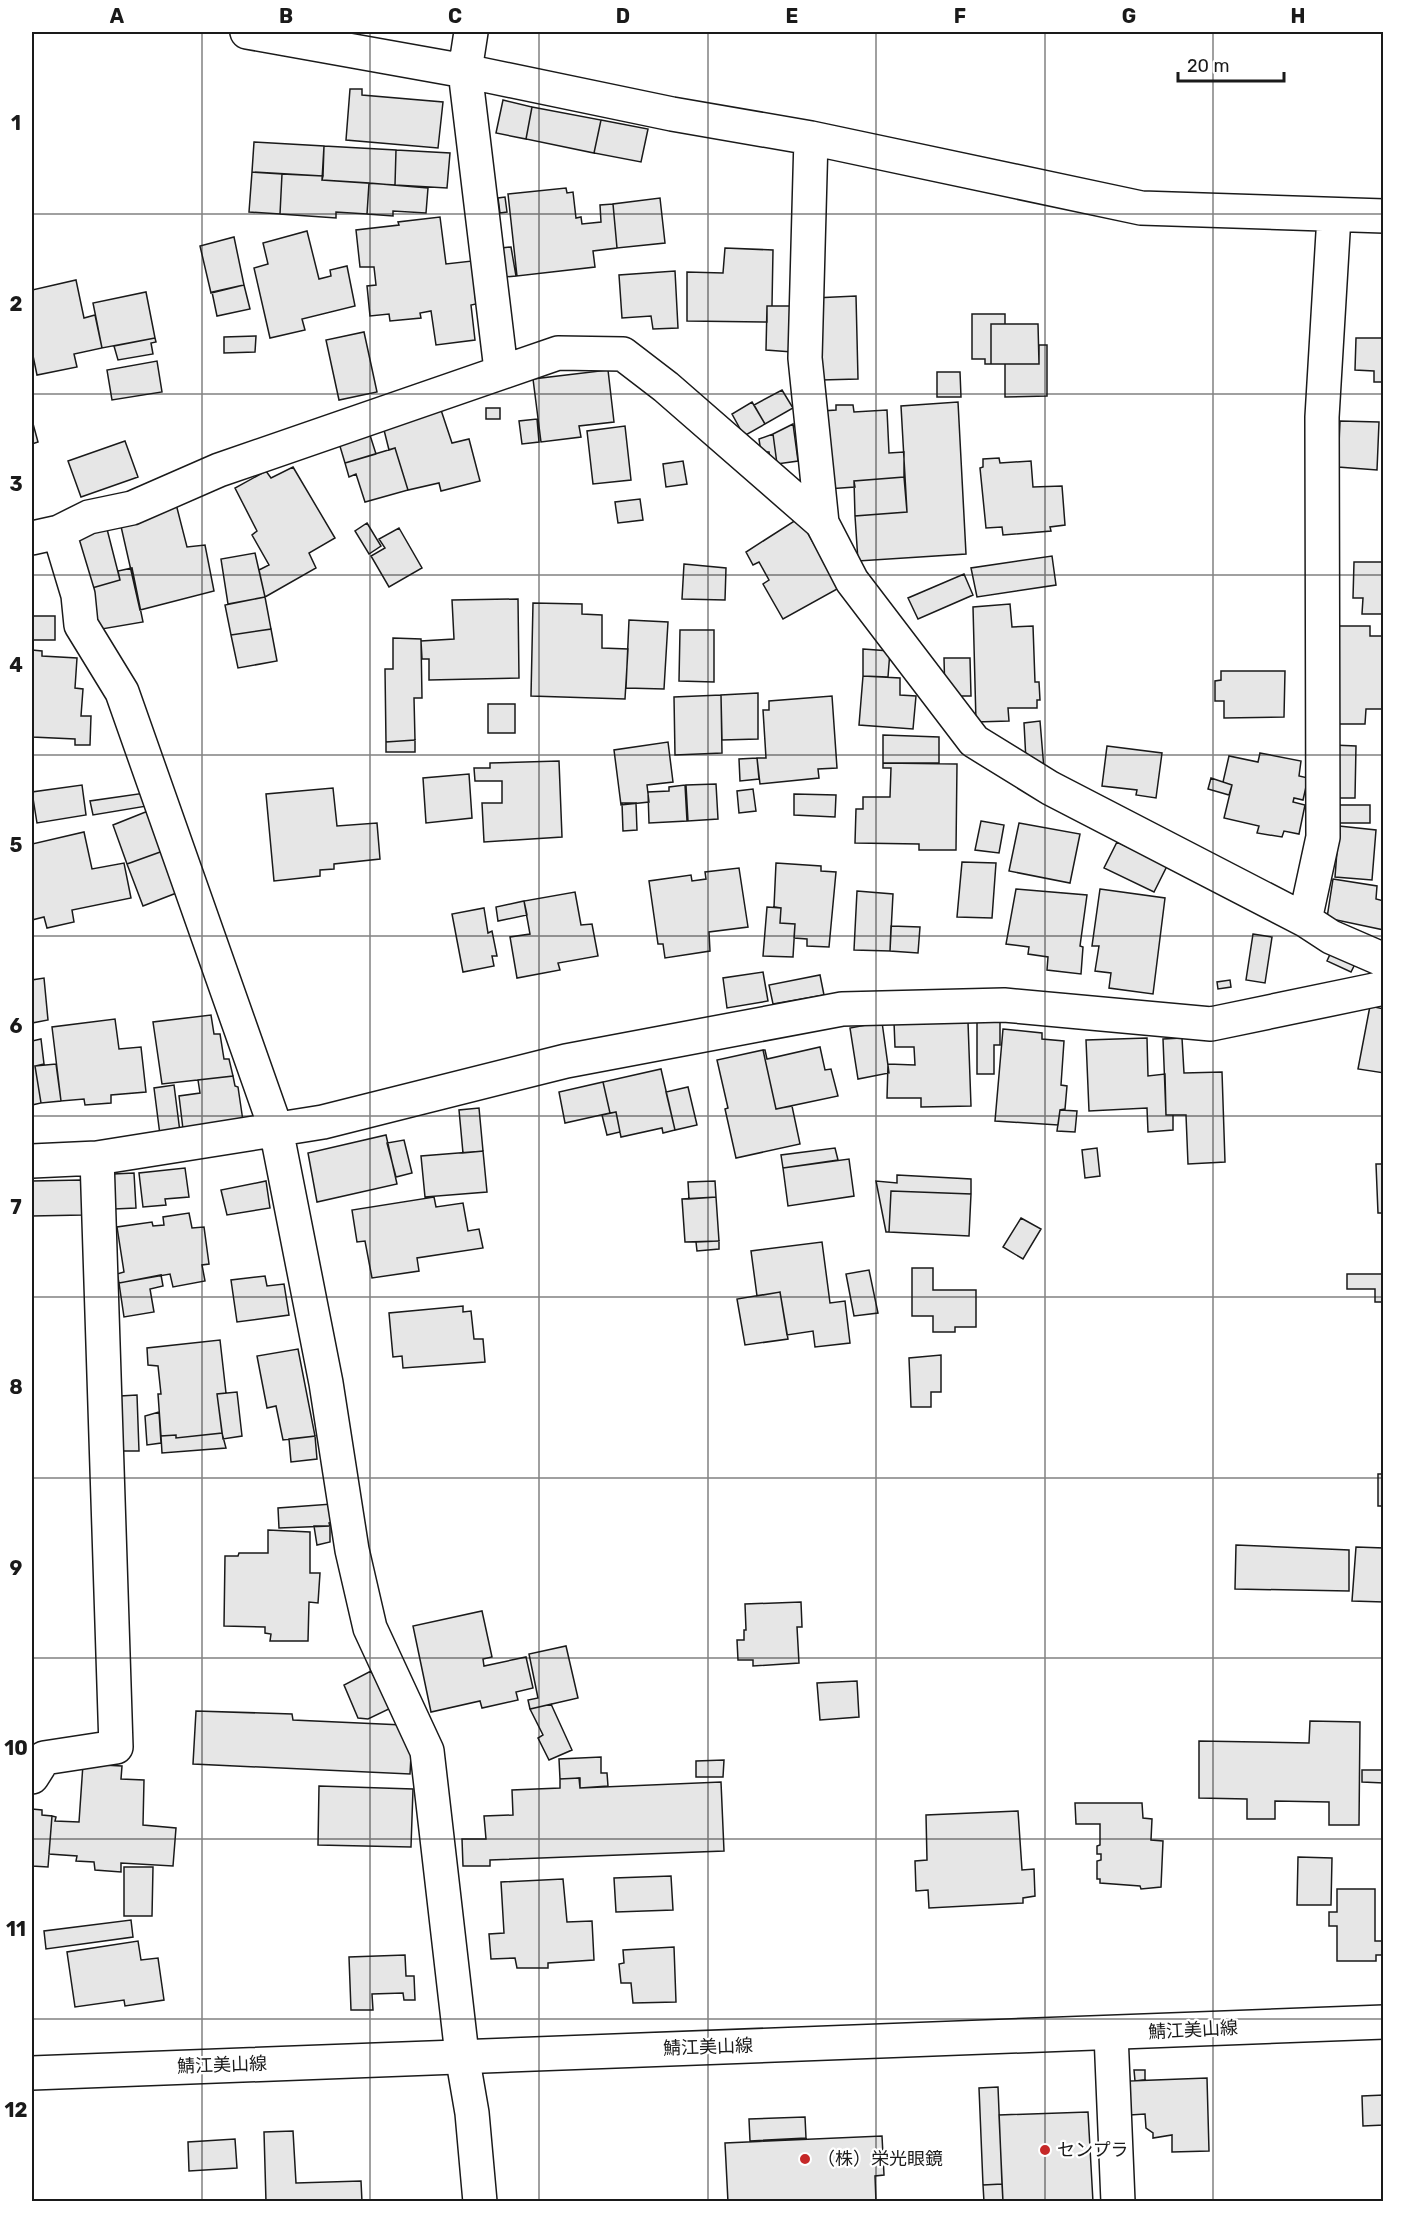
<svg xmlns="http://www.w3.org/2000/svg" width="1415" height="2233" font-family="Rubik,'Noto Sans JP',sans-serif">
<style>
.building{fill:#e6e6e6;stroke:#1a1a1a;stroke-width:1.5}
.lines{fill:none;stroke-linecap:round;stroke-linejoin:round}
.minor-casing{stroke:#1a1a1a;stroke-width:36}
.major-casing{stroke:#1a1a1a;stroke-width:36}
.minor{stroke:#fff;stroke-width:33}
.major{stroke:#fff;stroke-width:33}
.grid{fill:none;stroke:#1a1a1a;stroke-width:1.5;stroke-opacity:0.55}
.poi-dot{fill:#c62828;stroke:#fff;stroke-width:2}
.labels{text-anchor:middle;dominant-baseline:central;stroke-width:4.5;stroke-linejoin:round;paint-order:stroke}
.street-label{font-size:18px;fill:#1a1a1a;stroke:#fff}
.poi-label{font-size:18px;fill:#1a1a1a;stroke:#fff;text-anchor:start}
.neatline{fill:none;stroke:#1a1a1a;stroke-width:2}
.grid-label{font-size:20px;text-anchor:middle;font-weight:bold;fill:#1a1a1a}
</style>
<rect width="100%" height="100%" fill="#fff"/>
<path class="building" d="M350 89H362V95L443 102 438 148 346 140Z
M503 100 532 107 526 139 496 133Z
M532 107 601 120 594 153 526 139Z
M601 120 648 129 641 162 594 153Z
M254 142 324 146 323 176 252 172Z
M324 146 396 150 395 185 322 180Z
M396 150 450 153 447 188 395 185Z
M252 172 282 174 280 214 249 212Z
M282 174 323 176 322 180 369 183 367 214 336 212V218L280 214Z
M369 183 428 188 426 213 393 211V216L367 214Z
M566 188 567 193 573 192 576 218 581 217 582 224 601 222 600 205 613 204 617 248 593 251 595 267 517 276 508 194Z
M505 197 507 212 500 213 498 198Z
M660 198 665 243 617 248 613 204Z
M440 217 446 264 472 261 476 304 471 305 475 340 436 345 431 311 420 313 421 318 390 321 389 314 370 316 367 286 376 285 374 267H360L356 230 399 225 398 222Z
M307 231 319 279 331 276 330 270 347 266 355 306 302 319 305 330 270 338 254 268 268 264 263 243Z
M234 237 244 285 211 293 200 246Z
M511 247 516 276 504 277 501 248Z
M725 248 773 250 772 306H767V322L687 321V272L723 273Z
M675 271 678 328 653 329 651 316 622 318 619 275Z
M76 280 84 318 95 315 102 348 74 354 77 367 37 375 32 351V290Z
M244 285 250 309 217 316 212 292Z
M146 292 155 338 102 348 93 303Z
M856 296 858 379 821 380 814 298Z
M767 306H794L792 352 766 350Z
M972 314H1005V324H991V364H985V359H972Z
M991 324H1038L1039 364H991Z
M364 332 377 392 339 400 326 340Z
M256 336 255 352 224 353V337Z
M155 338 156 342 151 343 153 354 118 360 114 346Z
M1356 338H1384V382H1374V371L1355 370Z
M1039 345H1047V396L1005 397V364H1039Z
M157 361 162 392 112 400 107 370Z
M608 370 614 422 579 426 581 437 541 442 533 379Z
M937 372H960L961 397H937Z
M782 390 793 408 765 424 754 405Z
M752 402 765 424 744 436 732 414Z
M958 402 966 554 858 561 855 516 907 512 901 406Z
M836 405H853L854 412 887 410 889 453 904 452V477L854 481 855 487 827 489 822 411 836 410Z
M486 408H500V419H486Z
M441 410 452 443 469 439 480 481 441 491 439 483 408 490 395 448 389 450 383 426Z
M537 419 539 442 522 444 519 421Z
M32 420 38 442 32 444Z
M1340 421 1379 422 1377 470 1338 467Z
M793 424 798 461 777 464 773 434Z
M625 426 631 480 593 484 587 431Z
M369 432 376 454 345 463 339 443Z
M773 434 777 464 771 465 769 452H761L759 439Z
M125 441 138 477 81 497 68 461Z
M395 448 408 490 365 502 356 474 349 477 345 463Z
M999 458 1000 463 1031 461 1033 487 1062 486 1065 525 1050 527 1051 531 1003 535 1002 527 986 528 980 468 983 467V459Z
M683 461 687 484 666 487 663 464Z
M293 467 335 538 309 553 316 568 265 597 259 570 269 565 252 535 257 531 235 488 266 471 271 478Z
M904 477 907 512 855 516 854 481Z
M640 499 643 520 618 523 615 502Z
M176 504 187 547 205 545 214 591 140 610 120 522Z
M799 518 839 588 783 619 763 584 769 580 759 562 753 565 746 552Z
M367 523 381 546 369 554 355 531Z
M399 528 422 568 389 587 371 556 385 548 379 539Z
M107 529 120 580 85 590 71 538Z
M255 553 265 597 228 604 221 559Z
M1052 556 1056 585 977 597 971 568Z
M1354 562H1384V614H1362L1363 598H1353Z
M684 564 726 568 725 600 682 599Z
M132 568 143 622 96 630 85 590 120 580 118 571Z
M964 574 973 595 918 619 908 598Z
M265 597 271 629 231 635 225 605Z
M518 599 519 678 429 680V659H422L421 641 454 639 452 600Z
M533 603 582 604V614L602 615V648L628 649 625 699 531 696Z
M1010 604 1012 627 1033 626 1035 682H1039L1040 700H1037V708H1008L1009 721 976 722 973 607Z
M32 616H55V640H32Z
M629 620 668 622 664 689 626 688Z
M1334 626H1370V636H1384V709H1366L1365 724H1334Z
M271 629 277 661 238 668 231 635Z
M680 630H714V682L679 681Z
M393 638 421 639 422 698H414L415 740 386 742 385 669H393Z
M863 649 890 651 888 677 863 676Z
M32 650 42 651V656L77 658 75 688 83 689 81 716H91L90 745H75V739L32 737Z
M944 658H970L971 696H945Z
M1221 671H1285L1284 717 1224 718V701H1215V681L1221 680Z
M863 676 900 678V695L916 696 913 729 859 725Z
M758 693V739L722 740 721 695Z
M721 695 722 753 675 755 674 697Z
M832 696 837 768 818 769 819 778 760 784 757 758H766L763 710H769V701Z
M488 704H515V733H488Z
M1040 721 1044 769 1026 761 1024 723Z
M883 735 939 737V763H883Z
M415 740V752H386V742Z
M668 742 673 782 647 785 649 802 621 805 614 750Z
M1333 745 1356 746 1355 798H1332Z
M1107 746 1162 753 1156 798 1136 795 1137 790 1102 786Z
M1260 753 1301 761 1299 776 1308 778 1303 800 1294 798 1293 802 1305 805 1299 834 1284 831 1282 837 1257 833 1259 826 1224 818 1232 785 1223 782 1229 756 1258 762Z
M757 758 759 779 740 781 739 759Z
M559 761 562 837 484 842 482 803H502V781H475L474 768H490V763Z
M883 763 957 764 956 850H919V844L855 843 856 809H863V797H890L891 768H883Z
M469 774 472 818 426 823 423 778Z
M1211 778 1232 785 1229 795 1208 789Z
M716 784 718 819 688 821 686 785Z
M82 785 86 815 37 823 32 792Z
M685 785 687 821 649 823 648 792 669 791V787Z
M333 788 337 826 377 823 380 859 334 864V869L320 870V876L274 881 266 794Z
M753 789 756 811 739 813 737 791Z
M145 793 147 806 93 815 90 801Z
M794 794 836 795 835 817 794 815Z
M622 803H636L637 830 623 831Z
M1335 805H1370V823H1334Z
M148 811 163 851 127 864 113 825Z
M981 821 1004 825 999 853 975 850Z
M1019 823 1080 834 1070 883 1009 871Z
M1339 826 1376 830 1372 880 1335 877Z
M84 832 92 869 124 863 131 898 72 910 74 922 47 928 44 917 32 920V844Z
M1117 842 1167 866 1154 892 1104 868Z
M163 851 179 892 143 906 127 864Z
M962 862 996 863 992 918 957 917Z
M776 863 821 866V871L836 872 829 947 807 946V939L794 938 795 924 780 923 781 908 774 907Z
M739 868 748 927 709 932 710 951 665 958 663 944H658L649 881 691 875 692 881 706 879 705 872Z
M1333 879 1377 886 1376 899 1384 901V930L1327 918Z
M1016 889 1087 895 1080 946 1083 947 1081 974 1047 970 1048 957 1028 954 1029 947 1006 944Z
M1100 889 1165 898 1153 994 1109 988 1111 973 1095 971 1099 946H1092Z
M857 891 893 894 890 951 854 950Z
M575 892 581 925 592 924 598 956 558 963 560 970 517 978 510 937 530 934 524 901Z
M524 901 527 915 498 921 496 907Z
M767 907 781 908 780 923 795 924 793 957 763 956Z
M484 908 488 933 492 931 497 956H492L494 966 463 972 452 914Z
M891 926 920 927 918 953 890 951Z
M1253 934 1272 937 1265 983 1246 980Z
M1332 950 1356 962 1351 972 1327 961Z
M763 972 768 1001 727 1008 723 978Z
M820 975 824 995 773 1004 769 985Z
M44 978 48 1020 32 1023V980Z
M1230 980 1231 987 1218 989 1217 982Z
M1370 1006 1384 1009V1073L1358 1069Z
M211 1015 214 1034H220L224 1059H229L233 1076 162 1084 153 1022Z
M977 1017H1000V1045H994V1074H977Z
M115 1019 119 1049 141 1047 146 1092 111 1095V1103L85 1105 84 1099 61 1101 52 1027Z
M882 1022 889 1073 858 1079 850 1028Z
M894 1022H968L971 1106 921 1107V1098H887L888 1064 915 1065 914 1047H895Z
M1003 1029 1042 1033V1039L1064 1041 1061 1085 1067 1086 1065 1109 1060 1110 1058 1125 995 1121Z
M1147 1038 1148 1076 1165 1074 1166 1115H1173V1130L1148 1132 1147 1108 1089 1111 1086 1040Z
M1182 1038 1184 1073 1222 1072 1225 1162 1188 1164 1186 1115H1166L1163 1039Z
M41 1039 44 1064 35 1066 41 1103 32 1105V1041Z
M820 1047 825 1070 831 1069 838 1096 776 1109 763 1050H765L767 1059Z
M763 1050 776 1109 792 1106 800 1144 736 1158 725 1109 728 1108 717 1060Z
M56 1064 61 1101 41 1103 35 1066Z
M661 1069 675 1130 663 1133 662 1128 621 1137 616 1112 610 1113 603 1082Z
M233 1076 235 1086 238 1087 243 1121 183 1129 179 1096 200 1093 198 1080Z
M603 1082 610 1113 565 1123 559 1092Z
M174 1085 180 1132 160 1135 154 1088Z
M688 1087 697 1125 675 1130 666 1092Z
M479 1108 483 1151 463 1153 459 1110Z
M1060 1110 1077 1111 1075 1132 1057 1131Z
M616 1112 620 1132 607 1135 602 1115Z
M386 1135 397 1184 317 1202 308 1153Z
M404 1140 412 1173 396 1177 387 1143Z
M835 1148 838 1160 783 1168 781 1155Z
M1097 1148 1100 1176 1085 1178 1082 1150Z
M483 1151 487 1192 425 1197 421 1156Z
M849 1159 854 1196 788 1206 783 1168Z
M1376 1164H1384V1213H1378Z
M185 1168 189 1197 165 1199 166 1205 143 1207 139 1173Z
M134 1173 136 1208 114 1209 113 1174Z
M897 1175 971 1179V1194L891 1191 889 1232H886L876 1181 897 1183Z
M82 1180 83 1215 32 1216V1181Z
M266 1181 270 1208 227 1215 221 1190Z
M715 1181 716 1197 689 1199 688 1182Z
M891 1191 971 1194 969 1236 889 1232Z
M434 1197 436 1207 463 1203 468 1231 479 1229 483 1248 417 1258 419 1271 372 1278 365 1241 357 1242 352 1210Z
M716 1197 719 1241 685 1242 682 1199Z
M189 1213 192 1228 204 1227 209 1264 202 1265 205 1281 173 1287 170 1274 119 1283 117 1274 124 1272 117 1227 152 1222 153 1226 164 1225 163 1217Z
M1021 1218 1041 1229 1023 1259 1003 1247Z
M719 1241V1249L697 1251 696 1242Z
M822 1242 830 1303 845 1301 850 1343 815 1347 813 1331 787 1335 780 1292 757 1296 751 1251Z
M912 1268H933V1290H976V1327H955V1332H933V1316H912Z
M869 1270 878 1313 854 1316 846 1274Z
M1347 1274H1384V1302H1375V1289H1347Z
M161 1275 163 1286 150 1289 154 1312 124 1317 119 1283Z
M265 1276 267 1286 284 1284 289 1315 237 1322 231 1280Z
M780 1292 788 1339 745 1345 737 1299Z
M463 1306V1312L471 1311 474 1339H483L485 1362 403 1368 402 1356 393 1357 389 1313Z
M220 1340 226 1393 217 1394 222 1433 176 1438V1435L161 1436 158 1394H161L158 1366 148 1365 147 1348Z
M298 1349 315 1436 283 1440 276 1406 267 1408 257 1356Z
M941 1355V1392H931V1407H911L909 1358Z
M237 1392 242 1436 223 1439 217 1394Z
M137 1395 139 1451H122L120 1396Z
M159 1412 161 1443 147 1445 145 1416Z
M222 1433 226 1448 162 1453 161 1436 176 1435V1438Z
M315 1436 317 1459 291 1462 289 1439Z
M1378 1474H1384V1506H1378Z
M332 1504 335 1521 329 1523 330 1526 279 1528 278 1508Z
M314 1526H330V1542L317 1545Z
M268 1530 310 1532V1573H320L318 1603 309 1602 308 1641H270L271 1634 265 1633V1627L224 1626 225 1556H238L239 1553H268Z
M1236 1545 1349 1550V1591L1235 1589Z
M1356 1547 1384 1548V1602L1352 1601Z
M801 1602 802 1627H797L799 1663 753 1666V1660H738L737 1640H744V1630H746L745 1604Z
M482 1611 492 1657 483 1659 484 1666 526 1657 533 1688 516 1692 518 1700 482 1708 480 1701 431 1712 413 1626Z
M566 1646 578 1698 530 1709 528 1700 538 1698 529 1654Z
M371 1671 391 1708 368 1719 358 1718 344 1685Z
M857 1681 859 1717 820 1720 817 1683Z
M551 1704 572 1750 549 1760 538 1738 543 1735 530 1709Z
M196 1711 292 1714 293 1720 403 1725 412 1737 410 1774 193 1764Z
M1310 1721 1360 1722 1359 1825H1329V1802L1275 1801V1819H1247V1799L1199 1798V1741L1309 1743Z
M601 1757V1773H607L608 1786 580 1788V1778L560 1779 559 1759Z
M724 1760 723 1777H696V1761Z
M83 1764 122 1766 121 1779 144 1780 143 1825 176 1828 173 1866 121 1863V1872L95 1870 94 1862 76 1861 77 1856 49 1854 52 1816 56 1817 55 1821 79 1822Z
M1362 1770H1384V1783L1362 1782Z
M579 1778 580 1788 721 1782 724 1851 490 1860V1866H463L462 1839H486L484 1816 513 1815 512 1790 560 1788V1779Z
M319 1786 413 1789 411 1847 318 1845Z
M1075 1803H1142L1143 1818 1152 1819 1151 1840 1163 1841 1161 1887 1141 1889 1140 1886 1100 1883V1879H1097V1861L1101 1860V1854H1097V1846L1100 1845V1824H1076Z
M32 1809 42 1810V1815L52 1816 48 1867 32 1866Z
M1018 1811 1022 1870 1034 1869 1035 1896 1023 1898V1903L929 1908 928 1890 916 1891 915 1861 927 1860 926 1815Z
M1298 1857 1332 1858 1331 1905H1297Z
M124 1867H153L152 1916H124Z
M671 1876 673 1910 616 1912 614 1878Z
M563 1879 567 1922 592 1921 594 1960 548 1963V1968H517L515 1958 491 1959 489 1934 504 1933 501 1882Z
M1337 1889H1375V1941H1384V1955H1376V1961H1337V1926H1329V1912H1337Z
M131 1920 133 1937 46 1949 44 1931Z
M138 1941 141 1960 158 1958 164 2000 125 2006 124 2000 75 2007 67 1952Z
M674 1947 676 2002 633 2003 631 1983H621L619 1964 624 1963 623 1950Z
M405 1955 406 1976H414L415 2000H404L403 1993 372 1994 373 2010H351L349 1957Z
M1134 2070H1145V2080L1135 2081Z
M1207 2078 1209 2151 1172 2152V2135L1153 2138V2133L1146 2128 1145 2114 1130 2115 1129 2081Z
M998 2087 1002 2184 983 2185 979 2088Z
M1384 2095V2125L1363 2126 1362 2096Z
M1088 2112 1093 2202H1003L999 2115Z
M805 2117 806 2138 750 2141 749 2119Z
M293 2131 296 2183 361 2181 362 2202H266L264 2132Z
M882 2136 884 2175 875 2176 876 2202H728L725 2143Z
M235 2139 237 2168 189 2171 188 2142Z
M1002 2184 1003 2202H984L983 2185Z"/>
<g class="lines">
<g class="minor-casing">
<path id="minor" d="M247 32 465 71 672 114 811 138 1141 208 1384 216
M471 32 465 71 501 370
M811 138 805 358 822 523
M59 532 78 595 81 625 122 692 276 1129 326 1383 352 1550 370 1628 427 1751 462 2055 472 2113 480 2202
M32 538 59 532 89 517 132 508 219 470 558 353 623 354 666 387 822 523 852 581 974 741 1050 788 1305 920 1331 937 1384 960
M1305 920 1323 837 1322 417 1334 216
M32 1161 97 1158 323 1122 566 1061 842 1009 1004 1005 1211 1024 1384 988
M32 1777 44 1758 116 1747 97 1158
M1111 2034 1118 2202"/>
</g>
<g class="major-casing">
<path id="major" d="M32 2073 1384 2022"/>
</g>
<use href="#minor" class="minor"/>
<use href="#major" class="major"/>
</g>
<path class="grid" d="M202 32V2202M370 32V2202M539 32V2202M708 32V2202M876 32V2202M1045 32V2202M1213 32V2202M32 214H1384M32 394H1384M32 575H1384M32 755H1384M32 936H1384M32 1116H1384M32 1297H1384M32 1478H1384M32 1658H1384M32 1839H1384M32 2019H1384"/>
<g class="poi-dot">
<circle cx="1045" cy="2150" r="6"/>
<circle cx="805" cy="2159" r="6"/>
</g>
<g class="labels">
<g class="street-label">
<text transform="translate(1193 2030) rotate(-3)">鯖江美山線</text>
<text transform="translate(708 2047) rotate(-2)">鯖江美山線</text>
<text transform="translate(222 2065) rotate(-2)">鯖江美山線</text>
</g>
<g class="poi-label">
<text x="1057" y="2150">センプラ</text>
<text x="817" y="2159">（株）栄光眼鏡</text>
</g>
</g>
<rect width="1415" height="2233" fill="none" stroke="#ffffff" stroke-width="66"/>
<path d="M1178 72v9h106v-9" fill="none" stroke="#1a1a1a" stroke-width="3"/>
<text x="1187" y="72" font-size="18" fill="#1a1a1a" stroke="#ffffff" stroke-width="4.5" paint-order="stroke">20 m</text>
<rect x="33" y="33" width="1349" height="2167" class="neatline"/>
<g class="grid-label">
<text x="117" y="23">A</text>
<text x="286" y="23">B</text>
<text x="455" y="23">C</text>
<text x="623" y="23">D</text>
<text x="792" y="23">E</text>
<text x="960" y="23">F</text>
<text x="1129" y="23">G</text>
<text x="1298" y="23">H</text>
<text x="16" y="130">1</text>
<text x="16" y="311">2</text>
<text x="16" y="491">3</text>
<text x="16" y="672">4</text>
<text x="16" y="852">5</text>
<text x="16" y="1033">6</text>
<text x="16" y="1214">7</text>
<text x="16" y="1394">8</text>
<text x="16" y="1575">9</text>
<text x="16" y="1755">10</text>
<text x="16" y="1936">11</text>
<text x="16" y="2117">12</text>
</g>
</svg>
